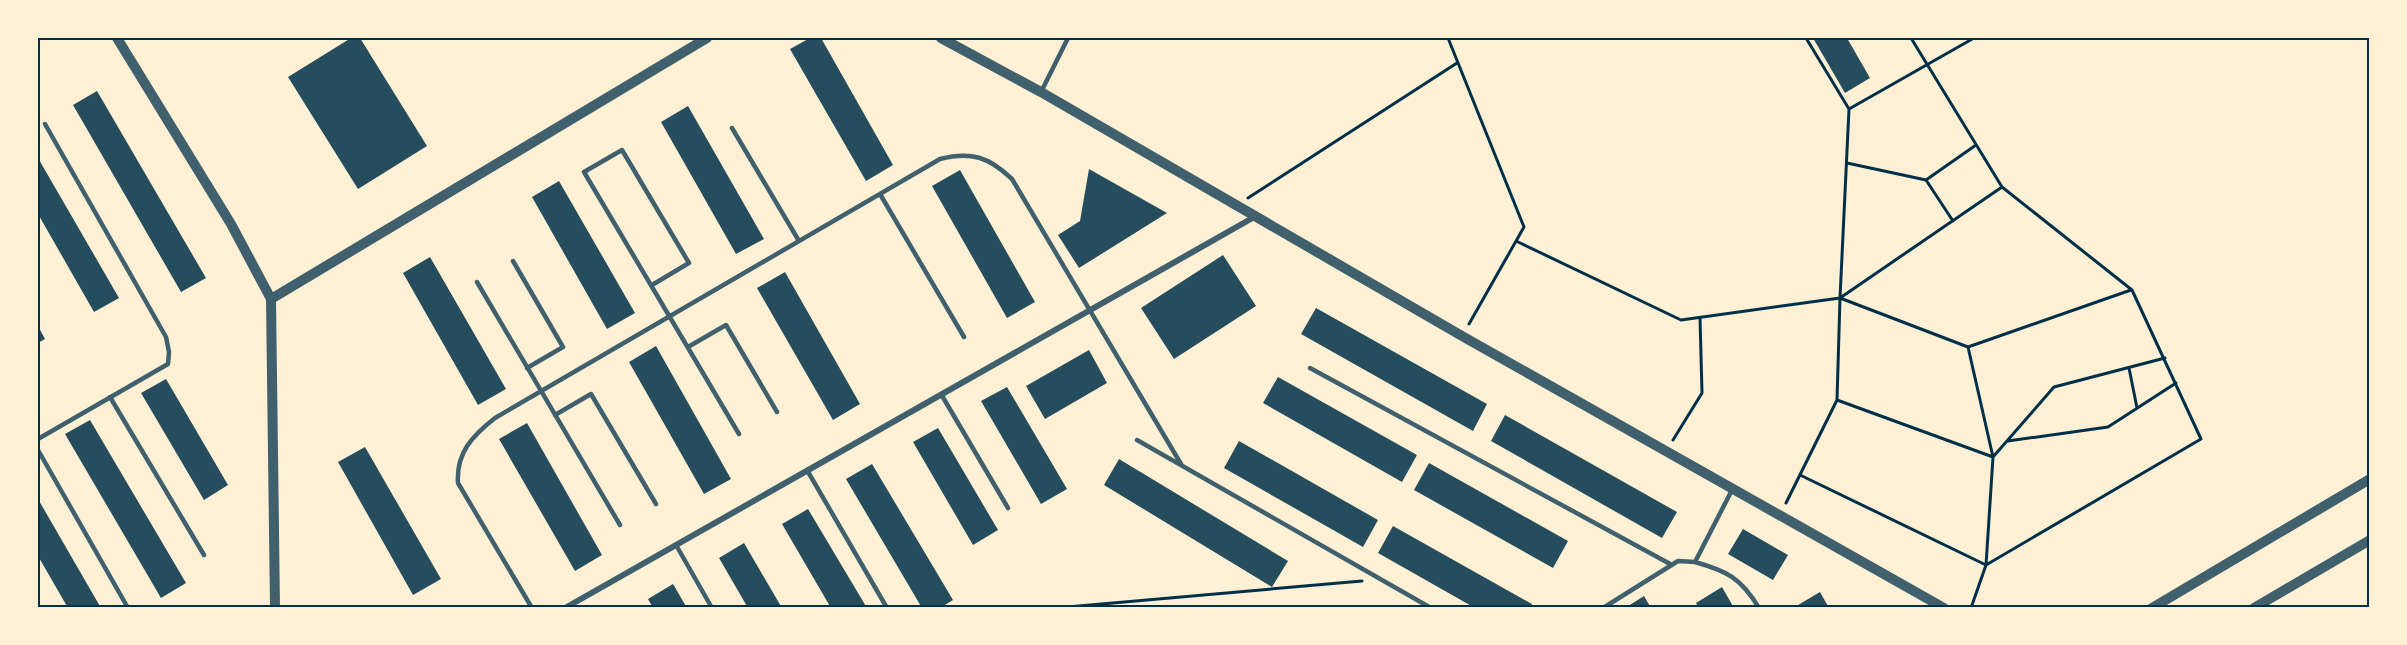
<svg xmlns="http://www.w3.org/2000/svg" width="2407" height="645" font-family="Cabin,sans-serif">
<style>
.building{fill:#264d5e}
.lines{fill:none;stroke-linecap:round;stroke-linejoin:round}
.path{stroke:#003049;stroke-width:3}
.service{stroke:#3f606c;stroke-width:4.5}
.minor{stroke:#3f606c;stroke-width:6}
.tertiary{stroke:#3f606c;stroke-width:10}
.neatline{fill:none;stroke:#003049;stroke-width:2}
</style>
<rect width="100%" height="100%" fill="#fdf0d5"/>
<path class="building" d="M351 38H360L427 146 358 189 288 77Z
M810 38H821L893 165 866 181 790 49Z
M1813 38H1847L1870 78 1845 93Z
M97 91 206 278 181 292 73 105Z
M688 106 764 239 736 254 661 122Z
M38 158 119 298 94 312 38 214Z
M1089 169 1167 213 1079 268 1058 235 1080 221Z
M960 170 1035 302 1007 318 932 186Z
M559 181 635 313 607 329 532 197Z
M1223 255 1256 306 1174 359 1141 308Z
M430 257 506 389 478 405 403 273Z
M785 272 860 404 833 420 757 288Z
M1316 308 1487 404 1473 431 1301 334Z
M38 326 45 339 38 343Z
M656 346 731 479 704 494 629 362Z
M1089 350 1107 383 1045 419 1026 386Z
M1278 377 1417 455 1402 482 1263 403Z
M166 379 228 485 204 500 141 393Z
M1007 387 1067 489 1041 504 981 401Z
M1505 415 1677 512 1662 538 1491 441Z
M90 420 186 583 161 598 65 434Z
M527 423 602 555 575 571 499 439Z
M938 428 998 530 973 545 913 442Z
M1239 441 1378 520 1363 547 1224 468Z
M365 447 441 579 413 595 338 462Z
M1119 459 1288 561 1272 587 1104 485Z
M1429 463 1568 541 1553 568 1414 490Z
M872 464 953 600 940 608H922L846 479Z
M38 499 101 608H68L38 556Z
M808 509 867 608H831L782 524Z
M1393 526 1532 604 1531 608H1475L1378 553Z
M1743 529 1788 555 1773 580 1728 554Z
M744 543 782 608H748L719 558Z
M673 584 687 608H653L648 599Z
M1722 587 1734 608H1699L1696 603Z
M1820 592 1829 608H1793Z
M1644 596 1651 608H1625Z"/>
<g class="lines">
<path class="path" d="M1448 38 1524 227 1469 324
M1849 109 1974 38
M1847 163 1926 180 1953 221
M1926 180 1976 145
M1248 198 1457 63
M1516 241 1681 320 1840 298 1849 109 1806 38
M1840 298 1968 347 1993 457 1986 565 1971 608
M1840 298 2002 187 1911 38
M1968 347 2131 290
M2129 368 2137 408
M1837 400 1993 457 2054 387 2165 358
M1673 440 1702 393 1700 318
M2008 441 2108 427 2176 383
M1800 475 1986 565 2201 439 2132 290 2002 187
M1786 503 1837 400 1840 298
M1056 608 1362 581"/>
<path class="service" d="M1041 92 1068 38
M732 128 799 241
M880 194 964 337
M513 261 563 347 527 368
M477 282 620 525
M652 285 689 263 622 150 584 172 739 434
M688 347 726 325 777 412
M1310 368 1672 565
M941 394 1008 508
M110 397 204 555
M555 415 591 394 656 504
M38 439 168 364 169 352 166 337 45 124
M1137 440 1431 608
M38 450 128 608
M807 470 887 608
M676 545 712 608
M1695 562C1727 571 1741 578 1759 608
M532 608 458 483C456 453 472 436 495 418L940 159C971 151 989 157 1012 179L1181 464
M1603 608 1678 561 1695 562 1732 490"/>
<path class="minor" d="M565 608 1256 216"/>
<path class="tertiary" d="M117 38 231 224 271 299 275 608
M941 38 1041 92 1462 336 1944 608
M271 299 707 38
M2152 608 2370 479
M2254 608 2370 540"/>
</g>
<rect width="2407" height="645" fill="none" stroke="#fdf0d5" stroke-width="78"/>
<rect x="39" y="39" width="2329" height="567" class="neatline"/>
</svg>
